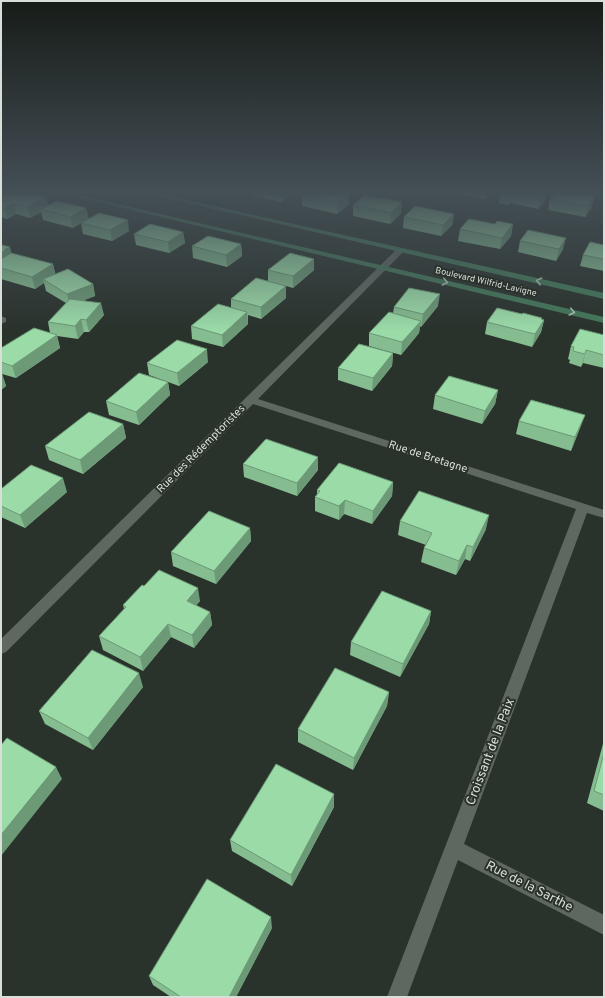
<svg xmlns="http://www.w3.org/2000/svg" width="605" height="998" font-family="Overpass,sans-serif">
<style>
.lines{fill:none;stroke-linecap:round;stroke-linejoin:round}
.street{fill:#5e6760;fill-rule:evenodd}
.secondary{fill:#44785a;fill-rule:evenodd}
.wall{fill:#85bc90}
.shaded-wall{fill:#6c9976}
.building{fill:#9bdba8;stroke:#6c9976}
.oneway{stroke:#acbfb3}
.labels{text-anchor:middle;dominant-baseline:central;stroke-width:4;stroke-linejoin:round;paint-order:stroke}
.far-street-label{font-size:9px;fill:#d9ded9;stroke:#2a322c}
.street-label{font-size:11px;fill:#d9ded9;stroke:#2a322c}
.near-street-label{font-size:13px;fill:#d9ded9;stroke:#2a322c}
</style>
<rect width="100%" height="100%" fill="#2a322c"/>
<g class="lines">
<path class="street" d="M585 192 604 193V197L586 193Z
M398 248 405 250 258 399 604 510V518L587 513 464 844 604 915V935L458 860 407 997H387L576 509 253 404 6 652 1 654V639Z
M1 316 6 318V322L1 324Z"/>
<path class="secondary" d="M56 192H66L604 317V323Z
M141 192H151L604 293V299Z"/>
</g>
<path class="wall" d="M1 192H7L8 194 48 206 86 208 88 218 129 231 112 241 83 234 81 223 73 228 43 220 41 212 30 218 16 214 7 219 1 217Z
M229 192H243L240 194Z
M253 192H294V193L281 202 253 196Z
M453 192H491L485 199 452 193Z
M501 192H547L546 199 538 209 510 203 508 205 499 203 500 193Z
M302 195 349 204 337 214 302 206Z
M550 199 592 207 585 217 548 210Z
M353 205 401 213 390 224 353 216Z
M454 214 452 225 441 236 403 228 404 217Z
M495 224H513L511 236 500 249 458 241 460 229Z
M183 232 185 243 169 253 136 245 134 234Z
M520 241 563 249 556 261 518 252Z
M241 244 242 256 227 267 193 258 192 246Z
M604 245V271L580 266 583 255Z
M1 246 11 253 53 264 55 274 93 284 95 296 84 300 104 315 89 332H84L78 339 57 336 60 348 16 378 2 374 6 386 1 390V348L50 333 48 322 66 303 46 291 44 283 35 289 1 279Z
M314 259V270L293 288 286 286V298L261 319 248 315V324L223 347 192 339 191 326 231 308V299L268 281V270Z
M438 306 421 327 420 326 419 333 401 355 369 346V333L393 313 394 307Z
M522 314 542 318V319L544 320 541 332 532 347 485 334 487 322Z
M604 335V368L583 363 581 367 569 363 570 360 568 359 571 346Z
M393 353 392 366 372 391 338 380V368Z
M208 362 179 386 149 375 147 363Z
M168 382 170 395 139 425 109 415 106 401Z
M498 390 495 404 482 424 433 409 435 395Z
M585 415 580 428 571 451 516 434 519 421Z
M123 424 126 438 83 474 49 460 45 446Z
M243 464 318 470 297 496 244 477Z
M393 482 392 496 372 524 344 514 339 520 315 511V497L317 495V490Z
M1 489 67 492 25 528 1 517Z
M400 521 486 529 470 561 465 559 456 575 421 562 424 548 426 545 398 535Z
M250 528 251 541 216 584 173 566 171 552Z
M200 601 196 605 210 612 212 625 194 648 171 637 143 671 103 650 99 636 124 609 123 605Z
M431 611 429 624 400 677 350 655 351 642Z
M143 687 93 750 45 724 39 711Z
M389 692 387 706 353 770 298 742V729Z
M604 740V811L587 803Z
M334 794V807L292 886 232 851 230 840Z
M272 928 236 997H171L153 985 149 976Z"/>
<path class="shaded-wall" d="M1 192H7L9 200 1 203Z
M281 192H294V193L281 202Z
M486 192H491L485 199Z
M512 192 510 203 508 205 510 194Z
M546 192H547L546 199 538 209 541 198Z
M350 193 349 204 337 214V203Z
M595 196 592 207 585 217 588 206Z
M46 197 49 208 41 209V212L30 218 27 207Z
M402 202 401 213 390 224 391 213Z
M14 203 16 214 7 219 4 208Z
M86 208 89 219 81 223 73 228 70 217Z
M454 214 452 225 441 236 443 225Z
M128 220 129 231 112 241 110 230Z
M513 224 511 236 500 249 502 238Z
M183 232 185 243 169 253 168 242Z
M566 238 563 249 556 261 559 249Z
M241 244 242 256 227 267 226 255Z
M10 247 13 259 1 267V253L4 250Z
M314 259V270L293 288V276Z
M53 264 56 276 43 279 44 283 35 289 32 277Z
M93 284 95 296 70 306 67 294Z
M286 286V298L261 319V307Z
M440 294 438 306 421 327 423 314Z
M101 303 104 315 89 332 86 320Z
M247 312 248 324 223 347 222 335Z
M542 318 540 326 544 320 541 332 532 347 535 334Z
M81 319 84 332 78 339 75 326Z
M421 321 419 333 401 355 402 342Z
M57 335 60 348 16 378 12 366Z
M207 349 208 362 179 386 177 373Z
M586 350 583 363 581 367 585 354Z
M393 353 392 366 372 391 373 378Z
M2 373 6 386 1 390V374Z
M168 382 170 395 139 425 136 412Z
M498 390 495 404 482 424 485 411Z
M585 415 580 428 571 451 575 437Z
M123 424 126 438 83 474 80 460Z
M318 457V470L297 496V483Z
M63 478 67 492 25 528 20 515Z
M393 482 392 496 372 524 373 511Z
M345 500 344 514 339 520V506Z
M489 515 486 529 470 561 473 547Z
M250 528 251 541 216 584 214 571Z
M467 545 465 559 456 575 459 561Z
M198 588 200 601 189 615 187 601Z
M431 611 429 624 400 677 403 664Z
M210 612 212 625 194 648 192 635Z
M168 624 171 637 143 671 140 657Z
M139 673 143 687 93 750 88 738Z
M389 692 387 706 353 770 354 758Z
M56 767 62 779 1 856V835Z
M334 794V807L292 886 291 875Z
M271 917 272 928 236 997H229Z"/>
<path class="building" d="M14 192H24L46 197 27 207 14 203 4 208 1 207V197Z
M307 192H342L350 193 337 203 302 195Z
M501 192H546L541 198 512 192 510 194 500 193Z
M556 192H570L595 196 588 206 550 199Z
M365 195 402 202 391 213 353 205Z
M57 201 86 208 70 217 41 209Z
M415 206 454 214 443 225 404 217Z
M99 213 128 220 110 230 81 223Z
M469 219 495 224 497 221 513 224 502 238 460 229Z
M150 224 183 232 168 242 134 234Z
M528 230 566 238 559 249 520 241Z
M208 236 241 244 226 255 192 246Z
M590 242 604 245V259L583 255Z
M2 245 10 247 4 250H6L1 253V246Z
M11 253 53 264 32 277 1 268V259Z
M290 253 314 259 293 276 268 270Z
M68 269 93 284 67 294 43 279Z
M256 278 286 286 261 307 231 299Z
M409 288 440 294 423 314 394 307Z
M70 299 101 303 86 320 81 319 75 326 48 322Z
M218 304 247 312 222 335 191 326Z
M497 308 522 314 523 313 542 318 541 319 544 320 535 334 487 322Z
M389 312 421 321 402 342 369 333Z
M34 328 57 335 12 366 1 362V348Z
M580 329 604 335V355L586 350 585 354 573 351 574 347 571 346Z
M177 340 207 349 177 373 147 363Z
M359 344 393 353 373 378 338 368Z
M139 373 168 382 136 412 106 401Z
M449 376 498 390 485 411 435 395Z
M531 400 585 415 575 437 519 421Z
M89 412 123 424 80 460 45 446Z
M266 439 318 457 297 483 243 464Z
M339 463 393 482 373 511 345 500 339 506 315 497 320 491 317 490Z
M31 465 63 478 20 515 1 506V489Z
M419 491 489 515 473 547 467 545 459 561 424 548 432 533 400 521Z
M209 511 250 528 214 571 171 552Z
M159 570 198 588 187 601 210 612 192 635 168 624 140 657 99 636 126 607 123 605 142 585 144 586Z
M382 591 431 611 403 664 351 642Z
M92 650 139 673 88 738 39 711Z
M335 668 389 692 354 758 298 729Z
M7 738 56 767 1 835V745Z
M604 753V795L594 791Z
M276 764 334 794 291 875 230 840Z
M207 879 271 917 229 997H181L149 976Z"/>
<defs><path id="oneway-chevron" d="M-2-3.5L2.5 0L-2 3.5" fill="none" stroke-width="1.6" stroke-linecap="round" stroke-linejoin="round"/></defs>
<g class="oneway">
<use href="#oneway-chevron" transform="translate(539 281) rotate(-167)"/>
<use href="#oneway-chevron" transform="translate(445 282) rotate(13)"/>
<use href="#oneway-chevron" transform="translate(572 312) rotate(13)"/>
</g>
<linearGradient id="sky" x2="0" y2="1"><stop stop-color="#171c18"/><stop offset="0.58" stop-color="#444f56"/><stop offset="1" stop-color="#444f56" stop-opacity="0"/></linearGradient>
<rect width="605" height="331" fill="url(#sky)"/>
<g class="labels">
<g class="far-street-label">
<text transform="translate(486 282) rotate(13)">Boulevard Wilfrid-Lavigne</text>
</g>
<g class="street-label">
<text transform="translate(201 449) rotate(-45)">Rue des Rédemptoristes</text>
<text transform="translate(428 457) rotate(18)">Rue de Bretagne</text>
</g>
<g class="near-street-label">
<text transform="translate(491 752) rotate(-69)">Croissant de la Paix</text>
<text transform="translate(529 887) rotate(27)">Rue de la Sarthe</text>
</g>
</g>
<rect width="605" height="998" fill="none" stroke="#d9ded9" stroke-width="4"/>
</svg>
